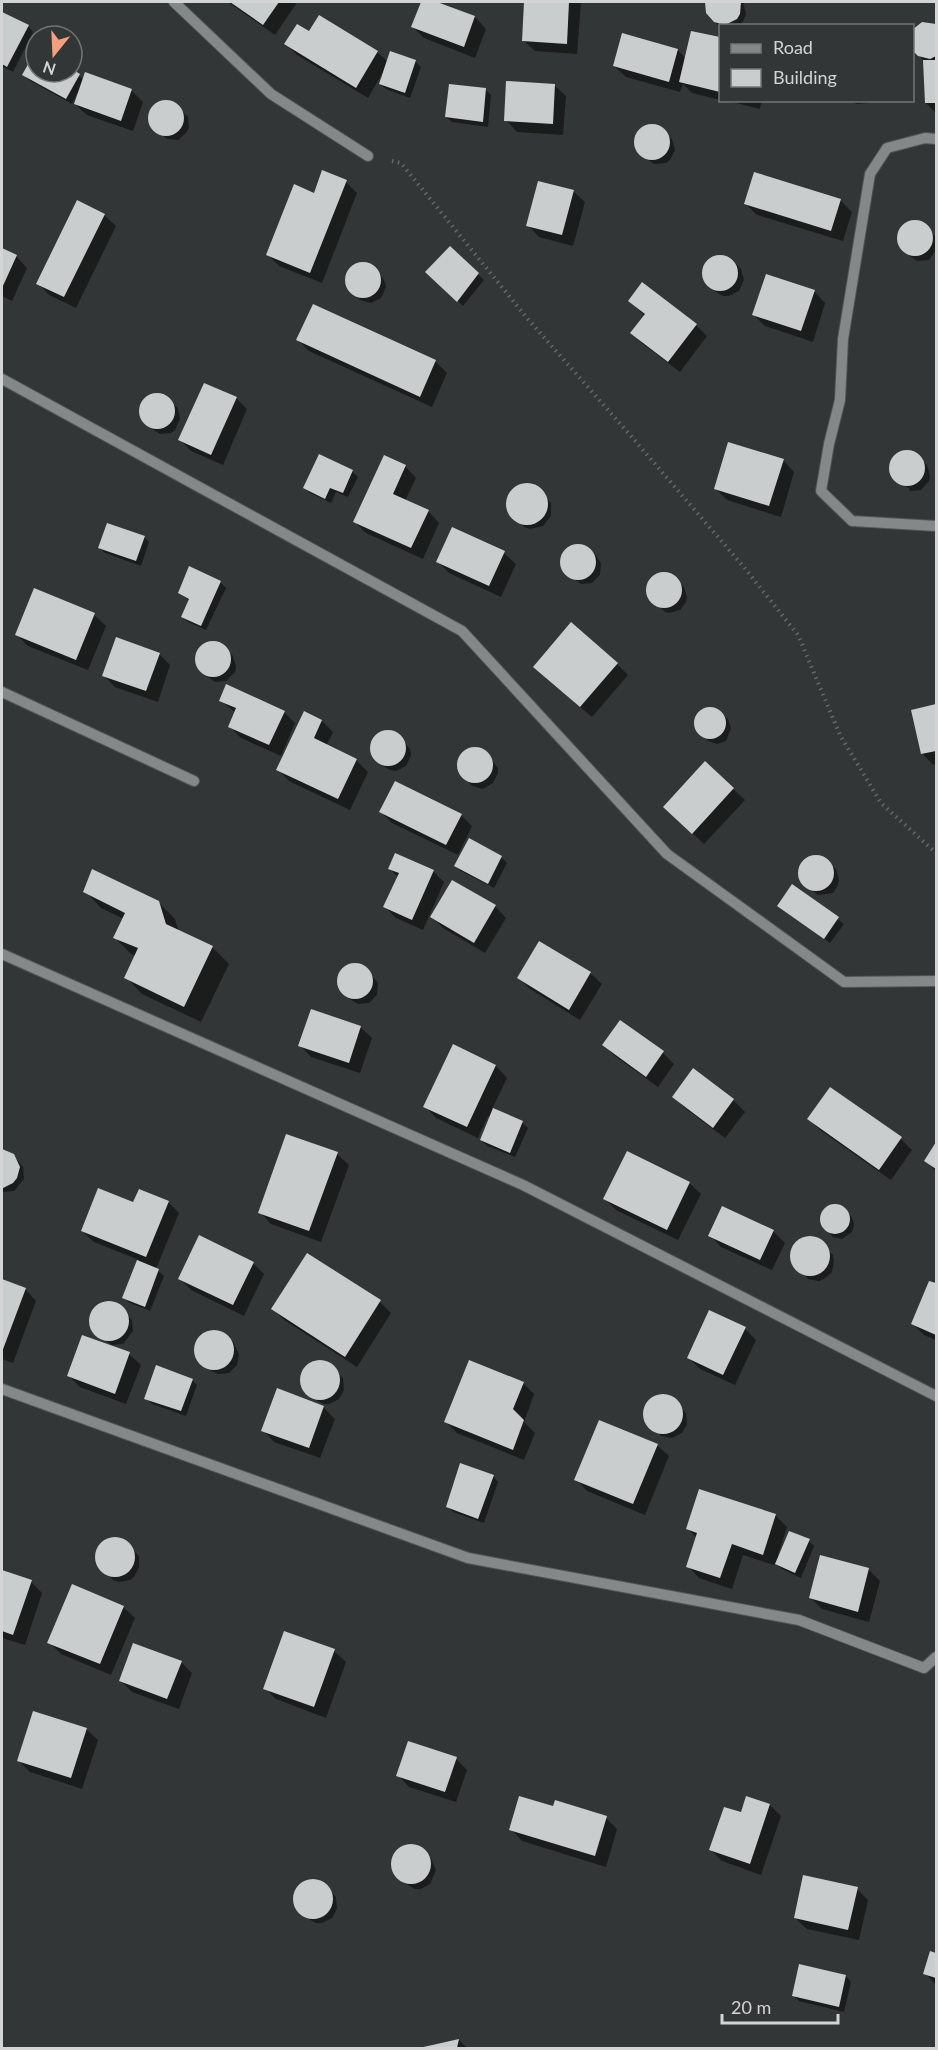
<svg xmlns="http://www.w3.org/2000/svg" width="938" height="2050" font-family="Lato,sans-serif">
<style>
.shadow{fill:#0007}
.building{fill:#c9cdcd}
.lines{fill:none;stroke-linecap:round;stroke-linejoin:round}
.minor-casing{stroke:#525554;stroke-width:12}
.path{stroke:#676969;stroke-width:4;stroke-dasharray:1.5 4.5;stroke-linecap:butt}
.minor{stroke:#848888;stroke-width:10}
</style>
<rect width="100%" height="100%" fill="#333636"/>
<path class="shadow" d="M228 2H294L296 4 275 35Z
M423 2H432L475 17 486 29 475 58 424 38 413 27Z
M540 2H581L577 54 535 51 523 40Z
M708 2H743L746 14 742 24 720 27 710 17 706 7Z
M2 14 28 26 33 32 13 72 2 66Z
M928 23 936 26V113L926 103 924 61 915 51Z
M692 33 720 39V100L692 93 683 84 680 92 626 77 614 66 623 35 678 50 686 59Z
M310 34 377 52 388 62 415 61 421 67 410 98 386 89 380 84 382 74 368 98 297 55 286 44Z
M36 53V72L72 71 84 80 86 74 132 91 143 102 133 131 87 115 75 104 79 94 77 93 72 104 29 80 24 75Z
M554 85 566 96 563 135 517 132 506 120Z
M486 90 491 95 488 127 452 122 446 117Z
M724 100H762L760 109Z
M850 100H870L868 103 857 104Z
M164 101 174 103 188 117 189 128 186 133 178 140 167 139 152 127 150 121 151 110Z
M657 125 672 139 675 150 670 160 666 163 654 164 638 153 636 148 635 137 641 128 646 126Z
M346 182 357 193 322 283 279 266 268 255 315 195Z
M573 191 585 202 573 246 539 237 528 225Z
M840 200 852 212 843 241 757 215 745 203Z
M104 215 116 226 76 308 49 295 38 283Z
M909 222H920L935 236 936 250 929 260 917 261 901 250 898 239V234L904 225Z
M450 248 484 280 463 306 427 272Z
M2 250 16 256 27 268 12 301 2 296Z
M721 256 731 259 741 269 744 280 739 291 729 296H723L713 290 707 284 703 273 704 268 710 259Z
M357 263H363L373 266 379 272 385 282 386 287 381 298 371 303 360 300 346 286 345 281 348 270Z
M814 291 825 303 813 342 765 326 754 315Z
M630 301 696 325 707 336 680 372 643 344 632 333 645 316Z
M313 306 436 362 447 373 432 407 309 351 298 340Z
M157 394 162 395 178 408 180 419 175 430 171 433 160 434 150 428 144 422 140 412 141 407 147 397Z
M236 398 247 409 223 465 191 451 180 440Z
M907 451 912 452 927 465 930 476 929 481 921 490 909 491 910 489 894 480 890 469V464L897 454Z
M320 456 352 471 358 477 348 497 336 492 331 503 310 493 305 488Z
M783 460 794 472 781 517 727 500 716 489Z
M405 466 416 478 405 501 428 511 439 523 423 559 366 533 355 522Z
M525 484 536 487 551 503V516L543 526 530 529 524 527 509 512 507 506 510 494 514 489Z
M453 529 504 553 516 564 501 597 449 573 438 562Z
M144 537 149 542 141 566 105 553 100 548Z
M584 545 595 554 601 563 600 575 592 583 581 584 565 573 562 567V557L568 548 573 546Z
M664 573 669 574 684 587 687 597 686 602 680 610 669 613 665 612 650 598 648 587 654 577Z
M220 582 226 588 206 630 188 622 182 617 190 601 179 593Z
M35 590 94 615 106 626 88 670 28 646 17 635Z
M213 642 218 643 233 656 236 667 235 672 226 681 215 682 206 676 200 670 196 660V654L203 645Z
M159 654 170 665 158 702 115 687 104 676Z
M617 664 628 675 592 717 546 678Z
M220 700 284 712 295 723 281 756 241 738 230 727 236 713Z
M936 705V764L933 765 922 753 912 711Z
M713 708 728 719 731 728 726 741 717 744 708 741 696 727 697 717 703 710Z
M322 721 333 732 326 746 356 760 368 772 350 810 289 781 278 769Z
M388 731 398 734 410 749 411 755 406 766 396 771 390 770 381 765 375 759 370 748 374 738 377 734Z
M475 748 485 752 498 768V773L493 783 483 789 472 786 459 772 458 766 461 756 470 749Z
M705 763 745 800 704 844 676 818Z
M381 812 461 815 472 826 458 855 392 823Z
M469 840 501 857 507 863 494 888 461 871 456 866Z
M820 857 836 869 839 880 838 885 833 893 818 895 803 883 800 871 801 867 809 858Z
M390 869 433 871 444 882 423 930 396 918 385 907 398 877Z
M792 886 844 924 830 943 779 906Z
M85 891 158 902 175 919 179 932 212 947 229 964 201 1022 142 994 126 977 136 956 131 954 115 938 124 919 101 908Z
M495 906 506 918 485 953 443 928 432 917Z
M540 943 590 973 602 984 580 1020 530 989 519 978Z
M350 965 366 968 378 983 377 995 369 1003 358 1004 348 998 340 988 339 976 345 968Z
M360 1027 372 1038 360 1073 311 1057 300 1045Z
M603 1045 663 1053 674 1064 658 1087 615 1056Z
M454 1046 496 1066 507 1078 492 1109 522 1122 528 1128 515 1157 487 1146 481 1140 491 1118 488 1116 478 1138 436 1118 425 1106Z
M694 1070 733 1100 745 1112 725 1138 685 1108 674 1097Z
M809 1119 901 1139 912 1150 891 1180 820 1130Z
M936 1144V1171L926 1161Z
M2 1151 13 1155 23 1167 24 1179 14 1191 2 1192Z
M337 1154 349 1165 321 1242 271 1224 260 1212Z
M689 1183 701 1194 678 1240 616 1210 605 1199Z
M168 1202 179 1213 156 1269 164 1276 150 1311 130 1303 124 1298 139 1260 94 1242 82 1231 134 1204Z
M832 1206 845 1210 851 1216 854 1224 852 1232 842 1239 833 1237 822 1223 825 1211Z
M773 1231 785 1243 772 1270 721 1247 710 1235Z
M805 1238 818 1240 833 1255 834 1261 832 1272 824 1279 819 1281 808 1279 793 1263 792 1251 800 1241Z
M308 1255 380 1302 391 1313 357 1367 284 1320 273 1309Z
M253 1263 264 1274 244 1316 191 1290 180 1279Z
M2 1280 25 1289 36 1301 13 1363 2 1359Z
M930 1282 936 1285V1340L924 1335 913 1324Z
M104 1304 117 1305 132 1320 133 1331 123 1344 112 1345 95 1334 91 1322V1315L94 1310Z
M745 1329 756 1340 735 1385 700 1369 689 1358Z
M216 1331 228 1337 234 1343 239 1355 237 1365 229 1373 218 1374 207 1369 197 1357V1344L204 1334Z
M129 1354 141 1365 126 1404 80 1387 69 1376Z
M315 1362 328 1363 343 1378 344 1390 339 1399 329 1404H324L312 1398 306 1392 301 1380 302 1375 310 1364Z
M192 1380 197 1385 186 1416 152 1404 146 1398Z
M523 1383 534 1394 524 1422 535 1433 524 1460 457 1433 446 1422Z
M665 1396 676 1401 686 1413 687 1424 682 1433 672 1438 661 1436 646 1420 645 1408 652 1398Z
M323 1407 335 1419 320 1458 274 1442 263 1430Z
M657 1445 669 1456 645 1515 587 1491 576 1479Z
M493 1476 498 1482 484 1523 453 1512 447 1506Z
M700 1491 776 1516 787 1527 778 1555 780 1556 809 1541 814 1546 801 1578 782 1569 775 1563 774 1565 743 1555 732 1589 699 1578 688 1566 697 1538 687 1528Z
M111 1539 123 1540 139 1556V1567L134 1577 130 1580 119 1582 113 1580 98 1564V1552L105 1542Z
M821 1557 869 1570 880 1581 869 1622 822 1609 810 1597Z
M2 1572 31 1582 42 1593 25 1645 2 1638Z
M123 1607 135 1618 111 1675 61 1654 49 1642Z
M334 1651 346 1662 326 1718 276 1699 265 1688Z
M181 1662 192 1673 179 1709 132 1692 121 1681Z
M86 1729 98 1740 82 1789 30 1772 18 1760Z
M456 1759 467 1770 456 1802 409 1787 398 1775Z
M770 1805 781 1816 761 1875 722 1861 711 1850 742 1814Z
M554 1808 606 1818 617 1829 606 1867 522 1841 511 1829Z
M414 1846 425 1852 431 1858 436 1870 430 1884 421 1889H415L404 1883 398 1877 393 1866 394 1859 401 1849Z
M308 1881 321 1882 336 1897 337 1909 332 1918 322 1923H316L305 1917 299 1911 294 1899 295 1894 302 1883Z
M857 1889 868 1900 859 1940 807 1929 795 1918Z
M931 1953 936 1955V1985L925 1973Z
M846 1976 851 1982 844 2012 799 2001 794 1996Z
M459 2040 467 2048H421Z"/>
<path class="building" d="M230 2H279L263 25Z
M421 2H437L475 16 464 47 411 27Z
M524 2H569L567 44 522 41Z
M705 2H741L740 14 737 19 725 25 714 22 706 13Z
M2 12 29 25 7 67 2 64Z
M319 15 378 51 356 88 284 44 297 24 309 31Z
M922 22 936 24V56L930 59 918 56 912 50V30Z
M691 31 720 37V92L679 82Z
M622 33 678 49 669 82 613 66Z
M36 50V72H72V69L80 74 66 99 22 75Z
M390 51 416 60 405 93 379 84Z
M923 60H936V103H925Z
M85 72 132 89 121 121 74 104Z
M506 81 555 84 553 124 504 121Z
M449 84 486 88 483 122 445 117Z
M148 118a18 18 0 1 1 36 0a18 18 0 1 1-36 0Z
M634 142a18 18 0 1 1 36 0a18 18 0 1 1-36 0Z
M322 170 347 180 310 273 266 255 294 184 314 193Z
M754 172 841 199 831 231 744 204Z
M538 181 574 190 562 235 526 226Z
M77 200 105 214 64 297 36 284Z
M897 238a18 18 0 1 1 36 0a18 18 0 1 1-36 0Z
M450 246 479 273 457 302 425 272Z
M2 248 17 255 2 288Z
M702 273a18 18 0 1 1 36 0a18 18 0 1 1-36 0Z
M345 280a18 18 0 1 1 36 0a18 18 0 1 1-36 0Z
M766 274 815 290 801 331 752 315Z
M642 282 697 324 668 362 630 333 645 314 628 301Z
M313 304 436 360 420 397 296 340Z
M204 383 237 397 211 455 178 440Z
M139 411a18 18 0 1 1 36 0a18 18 0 1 1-36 0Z
M728 442 784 459 769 506 714 489Z
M889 468a18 18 0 1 1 36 0a18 18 0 1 1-36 0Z
M319 454 353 470 343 493 330 488 325 499 303 488Z
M384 455 406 465 393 494 429 510 411 548 353 522Z
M506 504a21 21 0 1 1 42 0a21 21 0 1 1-42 0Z
M107 523 145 536 136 561 98 548Z
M452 527 505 551 489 586 436 562Z
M560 562a18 18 0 1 1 36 0a18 18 0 1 1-36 0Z
M189 566 221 581 201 626 181 617 189 599 178 593Z
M646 590a18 18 0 1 1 36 0a18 18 0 1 1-36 0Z
M34 588 95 613 76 660 15 635Z
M571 622 618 663 580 707 533 667Z
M116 637 160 653 146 691 102 676Z
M195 659a18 18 0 1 1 36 0a18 18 0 1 1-36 0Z
M226 684 285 711 269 745 228 727 236 708 219 701Z
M936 704V751L921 754 911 710Z
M694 723a16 16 0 1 1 32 0a16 16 0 1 1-32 0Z
M304 711 322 720 314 738 357 759 338 799 276 770Z
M370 748a18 18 0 1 1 36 0a18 18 0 1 1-36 0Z
M457 765a18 18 0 1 1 36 0a18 18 0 1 1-36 0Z
M705 761 734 788 692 834 663 807Z
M395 781 462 814 446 845 379 812Z
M469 838 502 856 488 884 454 866Z
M395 853 434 870 412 920 383 907 399 873 388 869Z
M798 873a18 18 0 1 1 36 0a18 18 0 1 1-36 0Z
M92 869 159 901 166 924 213 946 184 1007 124 978 138 948 113 938 125 913 83 892Z
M452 880 496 905 474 943 430 917Z
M792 884 839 917 824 939 777 906Z
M539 941 591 972 569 1010 517 978Z
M337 981a18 18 0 1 1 36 0a18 18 0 1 1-36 0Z
M311 1009 361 1026 349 1063 298 1046Z
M620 1020 664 1051 646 1077 602 1045Z
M453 1044 496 1065 467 1127 423 1107Z
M693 1068 734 1099 713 1128 672 1097Z
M830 1087 902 1137 879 1170 807 1119Z
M493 1108 523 1121 510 1153 480 1140Z
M286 1134 338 1152 309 1231 258 1213Z
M936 1142V1169L924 1161Z
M2 1149 14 1154 20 1167 17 1178 13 1183 3 1188Z
M627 1151 690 1182 667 1230 603 1199Z
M98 1188 133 1202 139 1189 169 1201 146 1257 81 1231Z
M820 1219a15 15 0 1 1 30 0a15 15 0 1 1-30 0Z
M722 1206 774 1230 760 1260 708 1236Z
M199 1235 254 1262 233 1305 178 1279Z
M790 1256a20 20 0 1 1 40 0a20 20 0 1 1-40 0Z
M307 1253 381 1300 345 1357 271 1309Z
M137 1260 159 1269 145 1307 122 1298Z
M2 1279 26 1288 2 1352Z
M929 1281 936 1283V1335L911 1324Z
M89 1321a20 20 0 1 1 40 0a20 20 0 1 1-40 0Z
M709 1310 746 1327 723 1375 687 1358Z
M194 1350a20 20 0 1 1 40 0a20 20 0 1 1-40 0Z
M82 1335 130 1352 115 1394 67 1376Z
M469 1360 524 1382 513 1409 524 1420 513 1450 444 1422Z
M300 1380a20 20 0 1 1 40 0a20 20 0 1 1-40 0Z
M156 1365 193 1379 181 1411 144 1399Z
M277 1388 324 1406 309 1448 261 1431Z
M643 1414a20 20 0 1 1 40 0a20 20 0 1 1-40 0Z
M599 1420 658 1444 633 1504 574 1480Z
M460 1463 494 1475 478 1519 446 1507Z
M699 1489 776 1514 763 1555 732 1544 720 1578 686 1567 697 1533 686 1529Z
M789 1531 810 1539 795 1573 775 1564Z
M95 1557a20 20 0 1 1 40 0a20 20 0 1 1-40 0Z
M820 1555 869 1568 858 1612 809 1598Z
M2 1570 32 1580 13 1635 2 1631Z
M72 1584 124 1606 100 1664 47 1643Z
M284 1631 335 1649 314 1707 263 1689Z
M133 1643 182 1661 167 1699 119 1681Z
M33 1711 87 1728 71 1778 17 1761Z
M408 1741 457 1757 445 1792 396 1776Z
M519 1796 553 1806 555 1800 607 1816 595 1856 509 1830Z
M746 1796 770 1804 750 1864 709 1850 724 1807 741 1812Z
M391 1864a20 20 0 1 1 40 0a20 20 0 1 1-40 0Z
M803 1875 858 1887 848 1930 794 1918Z
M293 1899a20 20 0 1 1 40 0a20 20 0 1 1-40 0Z
M930 1951 936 1953V1978L923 1974Z
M799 1964 846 1975 839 2007 792 1996Z
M459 2039 457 2048H419Z"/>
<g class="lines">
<g class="minor-casing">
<path id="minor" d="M174 2 271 94 368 156
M936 139 925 138 887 148 870 174 843 339 840 400 829 444 821 491 852 521 936 526
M2 379 462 631 667 854 844 982 936 981
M2 692 194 781
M2 954 523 1185 936 1396
M2 1389 468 1558 799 1620 924 1668 936 1657"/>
</g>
<path class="path" d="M392 161 401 163 527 318 630 435 743 566 798 635 840 735 881 803 936 853"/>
<use href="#minor" class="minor"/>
</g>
<rect width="938" height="2050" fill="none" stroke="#d3d5d5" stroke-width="6"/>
<rect x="719" y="24" width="195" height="78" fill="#333636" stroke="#737676" stroke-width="1.5"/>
<rect x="731" y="44" width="30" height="9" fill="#848888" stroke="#737676" stroke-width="1.5"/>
<text x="773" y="54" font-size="18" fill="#d3d5d5">Road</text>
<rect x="731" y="69" width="30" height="18" fill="#c9cdcd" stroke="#737676" stroke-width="1.5"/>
<text x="773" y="84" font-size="18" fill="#d3d5d5">Building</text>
<g transform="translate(54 54) rotate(198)"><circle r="28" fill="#333636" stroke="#737676" stroke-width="1.5"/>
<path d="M0-4.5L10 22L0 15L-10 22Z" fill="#f3a081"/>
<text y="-9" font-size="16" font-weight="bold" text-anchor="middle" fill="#d3d5d5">N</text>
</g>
<path d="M722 2014v9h116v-9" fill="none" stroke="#d3d5d5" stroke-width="3"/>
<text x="731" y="2014" font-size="18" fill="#d3d5d5" stroke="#333636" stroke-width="4.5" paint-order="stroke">20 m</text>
</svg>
